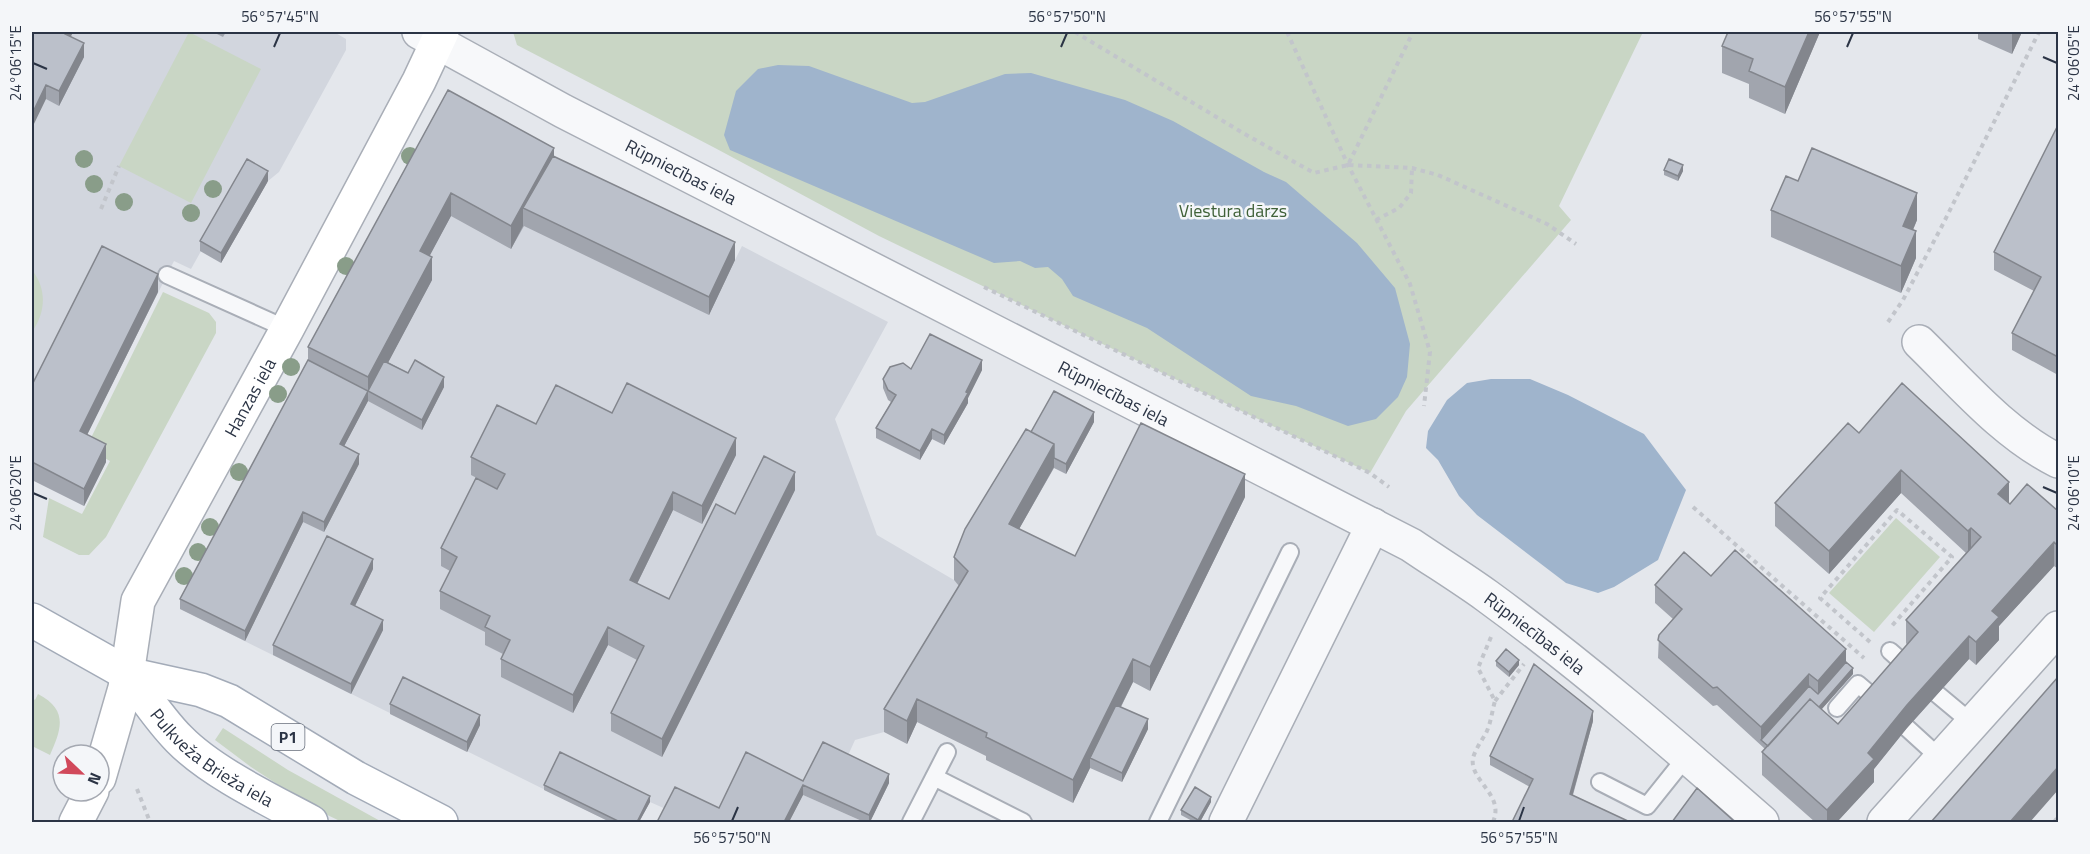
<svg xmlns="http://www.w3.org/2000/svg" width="2090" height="854" font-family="'Titillium Web',sans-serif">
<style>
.built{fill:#d2d6de}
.green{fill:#c9d6c5}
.water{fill:#9fb4cc}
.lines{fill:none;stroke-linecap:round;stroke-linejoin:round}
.service-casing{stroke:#a9aeb7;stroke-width:20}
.minor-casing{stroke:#a9aeb7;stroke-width:36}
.secondary-casing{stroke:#a9aeb7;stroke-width:36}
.primary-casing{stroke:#a3abb8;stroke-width:36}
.path{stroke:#c2c5cb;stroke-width:4;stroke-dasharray:4.5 4.5;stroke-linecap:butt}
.service{stroke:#f7f8fa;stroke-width:16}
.minor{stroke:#f7f8fa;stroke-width:33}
.secondary{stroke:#fff;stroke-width:33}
.primary{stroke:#fff;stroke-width:33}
.tree{fill:#899d89}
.wall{fill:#a1a5ae}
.shaded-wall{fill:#83868d}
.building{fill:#bbc0ca;stroke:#83868d;stroke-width:1.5}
.ticks{fill:none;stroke:#2b3445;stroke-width:2}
.labels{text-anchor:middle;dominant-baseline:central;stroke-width:5;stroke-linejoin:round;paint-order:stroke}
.shield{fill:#f4f6f9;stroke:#676e7b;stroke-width:1.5}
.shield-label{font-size:16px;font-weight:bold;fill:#2b3445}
.street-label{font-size:18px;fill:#2b3445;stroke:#f4f6f9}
.park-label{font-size:18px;fill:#3f6138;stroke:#f4f6f9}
.neatline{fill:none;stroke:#2b3445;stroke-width:2}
.ticks-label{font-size:15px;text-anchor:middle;fill:#2b3445}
</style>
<rect width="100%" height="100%" fill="#e4e7ec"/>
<path class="built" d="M32 32H334L346 39V50L279 172 268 181 247 169 191 269 174 261 80 449 106 462 84 506 32 480Z
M448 113 735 260 742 246 888 322 835 419 877 535 954 580 968 595 884 732 855 740 845 762 803 791 719 818 668 810 650 802 639 822H610L180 609Z
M803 795 864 822H789Z"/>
<path class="green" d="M189 32 261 69 191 203 119 166Z
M513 32H1643L1559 206 1571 220 1406 411 1370 473 879 236 715 148 517 45Z
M32 270C47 289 46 312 32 332Z
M163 292 209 313 216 322V333L106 537 89 555H79L43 537 49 498 82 514 110 461 86 448Z
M1896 518 1940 557 1874 632 1829 593Z
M38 694C69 710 61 730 50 755L32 746V698L35 700Z
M223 728 288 770 382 822H342L317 810 251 767 215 740Z"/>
<path class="water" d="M778 65 809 66 912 103 925 102 1005 74 1031 73 1125 100 1173 121 1264 172 1286 182 1357 243 1395 288 1410 344 1407 377 1398 397 1376 419 1348 426 1296 406 1251 396 1147 328 1073 296 1062 279 1048 267 1035 268 1020 261 994 263 730 150 724 135 736 91 758 69Z
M1491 379H1530L1568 395 1644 434 1686 490 1658 560 1614 587 1598 593 1566 583 1477 515 1459 496 1438 460 1426 448 1428 431 1447 400 1467 383Z"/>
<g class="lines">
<g class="service-casing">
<path id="service" d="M167 275 287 329
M1890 651 1908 667
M1937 694 1973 724
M1837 708 1858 684 1878 701
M1907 728 1941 759
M934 777 1023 822
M1600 782 1647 806 1687 756
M911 822 947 752
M1158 822 1290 552"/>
</g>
<g class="minor-casing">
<g id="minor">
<path id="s1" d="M419 32 563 111 1411 545C1436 562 1462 578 1487 596 1583 666 1673 744 1762 822"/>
<path d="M1919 342C1962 384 2004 434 2058 461"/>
<path d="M1226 822 1373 525"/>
<path d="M1884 822 2058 628"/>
</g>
</g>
<g class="secondary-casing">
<g id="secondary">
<path id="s2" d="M99 778 125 688 138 601 287 329 419 81 442 32"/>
<path d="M76 822 92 791"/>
</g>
</g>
<g class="primary-casing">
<g id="primary">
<path d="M32 620 128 674 201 690 229 701 356 778 441 822"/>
<path id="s3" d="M128 674C144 695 160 720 179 739 211 772 270 800 311 822"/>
</g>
</g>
<path class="path" d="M1075 32 1243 133 1314 173 1348 165 1413 32
M1287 32 1348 165 1410 284 1430 352 1424 406
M1349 165 1412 168 1438 175 1547 224 1576 244
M101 209 119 166
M1376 220 1399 208 1411 193 1412 168
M984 287 1370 473 1389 487
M1888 322 1903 300 1943 224 2039 32
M1693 507 1864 658
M1491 637 1478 668 1495 701C1492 711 1491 723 1486 733 1482 740 1475 750 1473 758 1469 781 1505 794 1493 822
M1870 642 1820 598 1897 510 1952 557 1890 628
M1495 701 1524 664
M137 789 150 822
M2054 822 2058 817"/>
<use href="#service" class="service"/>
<use href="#minor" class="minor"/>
<use href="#secondary" class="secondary"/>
<use href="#primary" class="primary"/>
</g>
<g class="tree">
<circle cx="410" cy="156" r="9"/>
<circle cx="84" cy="159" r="9"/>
<circle cx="94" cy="184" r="9"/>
<circle cx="213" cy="189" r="9"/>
<circle cx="124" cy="202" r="9"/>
<circle cx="191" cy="213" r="9"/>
<circle cx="346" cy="266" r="9"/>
<circle cx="291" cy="367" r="9"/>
<circle cx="278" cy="394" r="9"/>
<circle cx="239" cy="472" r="9"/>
<circle cx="210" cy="527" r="9"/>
<circle cx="198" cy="552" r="9"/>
<circle cx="184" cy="576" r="9"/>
</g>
<path class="wall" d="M32 32H73L71 36 84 57 59 106 46 99Z
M213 32H226L223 37Z
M1728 32H1820L1785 114 1749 98V84L1722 73V46Z
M1978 32H2022L2012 54 1978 39Z
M448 90 554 156 735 260 709 315 524 226 511 249 451 216 429 256 432 280 388 362 408 373 444 387 422 430 368 401 344 446 359 464 324 532 303 522 245 641 180 609V599L308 360V347Z
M2058 125V375L2012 350V333L2034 291 1994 270V252Z
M1664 170 1683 171 1678 181 1664 175Z
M268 181 221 263 200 251V241Z
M1798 181 1917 220 1913 230 1916 258 1901 293 1771 237V210Z
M158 292 87 435 106 462 84 506 32 480V385Z
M911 369 982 370 968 398V403L944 445 932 439 920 460 876 438V428L891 402 888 400 883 388V379Z
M612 413 736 455 702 524 673 510 637 584 669 599 735 514 795 490 662 757 611 731V713L637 660 608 645 573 713 501 677V659L503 654 485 645V632L440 609V591L450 571 441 566V548L498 489 471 475V457L536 424Z
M1094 422 1066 474 1054 468 1019 529 1075 556 1245 497 1150 691 1133 682 1121 707 1148 729 1122 782 1090 768 1073 803 986 760V756L917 722 907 744 884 732V709L959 586 954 580V557L1031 432Z
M1859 433 2010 504 2058 511V569L2054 566 1999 626V640L1976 665 1969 659 1907 728 1874 769V782L1837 822H1815L1762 775V752L1765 749 1717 705 1713 706 1658 658 1659 635 1673 619 1655 603V585L1711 576 1846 662 1853 674 1821 710 1838 724 1907 645 1906 643V620L1966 553 1901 493 1829 574 1775 526V503Z
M373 569 355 606 383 630 351 694 273 655V645Z
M1496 661 1519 665 1509 677 1496 666Z
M390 704 480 725 467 752 390 714Z
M1593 721 1573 795 1530 787 1490 765V756Z
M803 781 889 783 870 822H864L803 795 789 822H657L719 808Z
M544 785 650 802 639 822H610L544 790Z
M1211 802 1200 822H1194L1181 815V810Z"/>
<path class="shaded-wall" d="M66 32H73L65 48V34Z
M1809 32H1820L1785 114V87Z
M2012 32H2022L2012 54Z
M84 43V57L59 106V91Z
M46 85V99L32 128V114Z
M554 148V171L523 208V226L511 249V226Z
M1683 165V171L1678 181V176Z
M268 171V181L221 263V253Z
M451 193V216L420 274V251Z
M1917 193V220L1903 253V226Z
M1916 231V258L1901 293V266Z
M735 242V260L709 315V297Z
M432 257V280L372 393 368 391V377Z
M158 274V292L80 449V431Z
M982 360V370L968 398V403L944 445V435Z
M444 377V387L422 430V420Z
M368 391V401L340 454V444Z
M1094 412V422L1066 474V464Z
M932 429V439L920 460V451Z
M736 438V455L702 524V506Z
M106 444V462L84 506V489Z
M1054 444V467L1009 547V524Z
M359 454V464L324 532V522Z
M1901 470V493L1829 574V551Z
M795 472V490L662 757V739Z
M1245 474V497L1150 691V667Z
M2009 482V505L1998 494Z
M673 492V510L630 598V580Z
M303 512V522L245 641V631Z
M1971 528V551L1968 554V531Z
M2054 542V566L1999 626V640L1976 665V642L1992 611Z
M373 559V569L351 614V604Z
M383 620V630L351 694V684Z
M608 627V645L573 713V695Z
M1969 636V659L1907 728 1874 769V782L1837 822H1827V810L1868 753 1907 705Z
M1846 649V667L1818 699V681Z
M1133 659V682L1094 760 1090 758V768L1073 803V780Z
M1519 660V665L1509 677V672Z
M1853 668V674L1777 759V754Z
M1809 674V691L1761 740V727Z
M917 699V722L907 744V721Z
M1593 711V721L1570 804V794Z
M480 715V725L467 752V742Z
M1148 719V729L1122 782V773Z
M2058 767V790L2030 822H2010Z
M889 774V783L870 822H869V815Z
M803 785V795L789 822H784Z
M650 796V802L639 822H637Z
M1211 797V802L1200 822H1198V820Z"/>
<path class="building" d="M32 32H66L65 34 84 43 59 91 46 85 32 114Z
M1728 32H1809L1785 87 1749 71 1753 59 1722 46Z
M448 90 554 148 511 226 451 193 420 251 432 257 368 377 308 347Z
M2058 125V357L2012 333 2041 277 1994 252Z
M1812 148 1917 193 1903 226 1916 231 1901 266 1771 210 1786 176 1798 181Z
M553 156 735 242 709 297 523 208Z
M247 159 268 171 221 253 200 241Z
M1669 159 1683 165 1678 176 1664 170Z
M102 246 158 274 80 431 106 444 84 489 32 462V385Z
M930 334 982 360 966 392 968 393 944 435 932 429 920 451 876 428 896 395 888 390 883 379 890 367 903 363 911 369Z
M308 360 368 391 340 444 359 454 324 522 303 512 245 631 180 599Z
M415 360 444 377 422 420 368 391 384 361 408 373Z
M627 383 736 438 702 506 673 492 630 580 669 599 716 504 735 514 764 456 795 472 662 739 611 713 644 646 608 627 573 695 501 659 510 640 485 627 490 616 440 591 457 557 441 548 476 478 497 489 505 474 471 457 497 405 536 424 556 385 612 413Z
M1902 383 2009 482 1998 494 2010 504 2027 484 2058 511V546L2054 542 1992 611 1999 617 1976 642 1969 636 1907 705 1868 753 1874 759 1827 810 1762 752 1810 699 1838 724 1918 632 1906 620 1981 537 1971 528 1968 531 1901 470 1829 551 1775 503 1848 423 1859 433Z
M1054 391 1094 412 1066 464 1054 458V444L1031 432Z
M1141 423 1245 474 1150 667 1133 659 1073 780 986 737 987 733 917 699 907 721 884 709 968 571 954 557 965 529 1026 429 1054 444 1009 524 1075 556Z
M327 536 373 559 351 604 383 620 351 684 273 645Z
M1735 550 1846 649 1818 681 1809 674 1761 727 1717 687 1713 688 1658 640 1659 635 1682 609 1655 585 1684 552 1711 576Z
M1506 649 1519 660 1509 672 1496 661Z
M1846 662 1853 668 1819 707 1810 699 1768 746 1761 740 1809 686 1818 694Z
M1534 664 1593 711 1570 794 1630 822H1512L1533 779 1490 756Z
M403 677 480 715 467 742 390 704Z
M2058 677V767L2010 822H1931Z
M1116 705 1148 719 1122 773 1090 758Z
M823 742 889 774 869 815 803 785 784 822H657L675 787 719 808 746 752 803 781Z
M560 752 650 796 637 822H620L544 785Z
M1195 787 1211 797 1198 820 1181 810Z
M1697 788 1735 822H1672Z"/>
<path class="ticks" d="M274 47 280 33M1061 47 1067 33M1847 47 1853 33M2043 57 2057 63M33 63 47 69M2043 487 2057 493M33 493 47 499M732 821 738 807M1519 821 1524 807"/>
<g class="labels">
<rect class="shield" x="271.5" y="724" width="33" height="26" rx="4.5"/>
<g class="shield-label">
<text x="288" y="737">P1</text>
</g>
<g class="street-label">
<text stroke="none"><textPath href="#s1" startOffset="297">Rūpniecības iela</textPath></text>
<text stroke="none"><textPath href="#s1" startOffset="783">Rūpniecības iela</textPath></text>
<text stroke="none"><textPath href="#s2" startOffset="414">Hanzas iela</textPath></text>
<text stroke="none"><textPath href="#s1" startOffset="1269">Rūpniecības iela</textPath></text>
<text stroke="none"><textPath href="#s3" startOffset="120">Pulkveža Brieža iela</textPath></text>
</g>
<g class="park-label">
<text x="1233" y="210">Viestura dārzs</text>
</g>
</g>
<rect width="2090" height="854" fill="none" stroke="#f4f6f9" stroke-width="66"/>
<g transform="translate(81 773) rotate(113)"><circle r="28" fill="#f4f6f9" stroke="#a4a8b1" stroke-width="1.5"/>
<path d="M0-4.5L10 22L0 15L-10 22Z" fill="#d1495b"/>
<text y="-9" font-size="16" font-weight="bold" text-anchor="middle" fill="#2b3445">N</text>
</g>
<rect x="33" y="33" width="2024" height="788" class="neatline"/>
<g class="ticks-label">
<text x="280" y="22">56°57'45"N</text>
<text x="1067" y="22">56°57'50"N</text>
<text x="1853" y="22">56°57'55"N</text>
<text transform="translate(2074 63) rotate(-90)" y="5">24°06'05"E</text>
<text transform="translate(16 63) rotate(-90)" y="5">24°06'15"E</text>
<text transform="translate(2074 493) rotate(-90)" y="5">24°06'10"E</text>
<text transform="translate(16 493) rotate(-90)" y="5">24°06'20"E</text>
<text x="732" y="843">56°57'50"N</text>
<text x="1519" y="843">56°57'55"N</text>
</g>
</svg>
